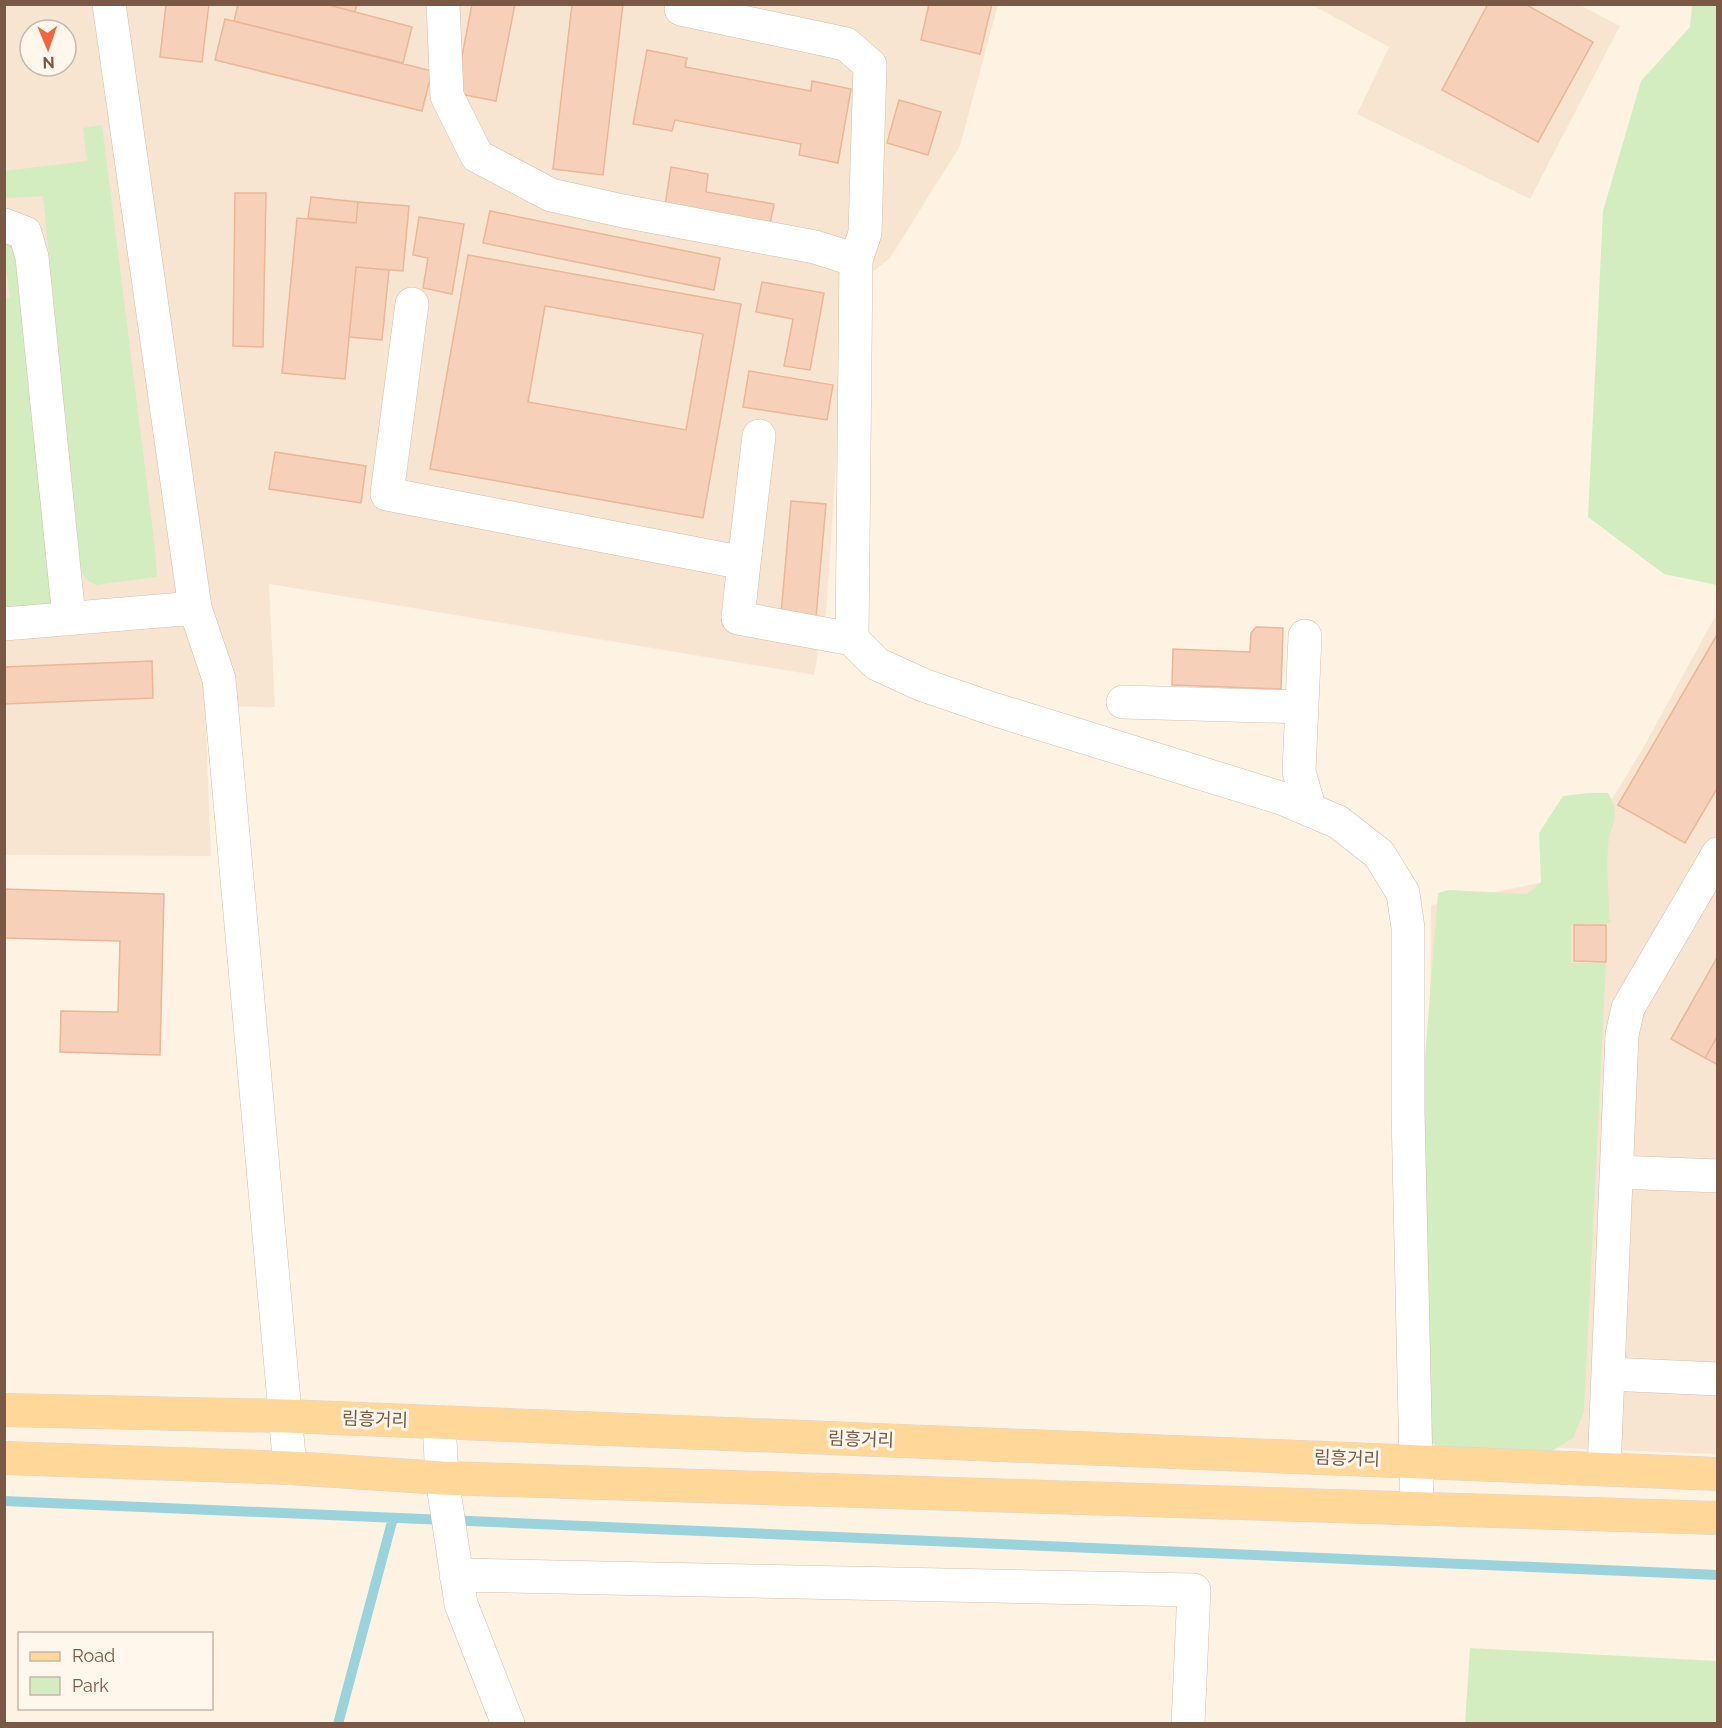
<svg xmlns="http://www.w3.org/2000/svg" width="1722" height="1728" font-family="Raleway,'Noto Sans KR',sans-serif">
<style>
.residential{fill:#f7e5d1;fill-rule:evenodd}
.green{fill:#d3edc0}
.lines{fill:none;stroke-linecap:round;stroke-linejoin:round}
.stream{stroke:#9bd3dc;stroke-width:10}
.building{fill:#f6d0b8;stroke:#eab697;stroke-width:1.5;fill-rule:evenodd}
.minor-casing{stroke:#d3bcab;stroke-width:34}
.major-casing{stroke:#dcd4cf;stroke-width:34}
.minor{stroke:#fff;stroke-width:33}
.major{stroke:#ffd899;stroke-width:33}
.labels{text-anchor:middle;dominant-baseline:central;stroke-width:6;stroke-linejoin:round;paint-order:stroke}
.street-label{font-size:18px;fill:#795846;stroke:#fff7eb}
</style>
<rect width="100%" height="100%" fill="#fef3e3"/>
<path class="residential" d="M5 5H998L960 146 890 258 848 292 826 613 814 675 269 584 275 707 205 706 211 856 5 855ZM30 30H66V66H30Z
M1312 5H1580L1620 26 1530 199 1357 114 1389 47Z
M1717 613V1454L1426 1443 1431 905 1564 878 1643 748Z"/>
<path class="green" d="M1692 5H1718L1717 585 1664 574 1588 517 1603 211 1641 81 1690 27Z
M102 125 155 548 157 577 96 585 87 580 81 571 43 196 5 198 4 171 87 161 83 128Z
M5 243 10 245 20 255 53 604 4 609V298L10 297 5 262Z
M1588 793H1608C1623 820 1609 823 1608 847 1606 872 1609 898 1610 923L1571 925V963H1606L1584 1412 1573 1438 1552 1451 1457 1450 1435 1445 1431 1441 1423 1082 1438 893 1449 890 1527 894 1541 882 1539 833 1563 796Z
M1470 1648 1717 1661V1723H1465Z"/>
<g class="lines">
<path class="stream" d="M4 1501 1718 1575
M338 1724 393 1518"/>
</g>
<path class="building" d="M166 4H209L202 62 160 57Z
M238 4H325L412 27 403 63 234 21Z
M325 4H357L355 12Z
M472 4H515L496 101 455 93Z
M572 4H623L603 175 553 169Z
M929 4H992L980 54 921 40Z
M1488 4H1525L1593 42 1538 142 1442 90Z
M225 19 432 71 422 111 215 60Z
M647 50 687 58 685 67 811 91 812 81 851 89 838 163 799 155 801 144 675 120 672 131 633 124Z
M899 100 941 112 928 155 887 143Z
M671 167 708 174 706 192 774 204 769 229 664 212Z
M235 193H266L263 347 233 346Z
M311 197 358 202 356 223 308 218Z
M358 202 409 206 403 271 356 267 345 379 282 373 297 218 356 223Z
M490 211 720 258 714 290 483 243Z
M419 217 464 224 452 294 423 288 428 258 413 255Z
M468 255 741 304 703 518 430 469ZM545 306 703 334 686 430 528 402Z
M356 267 389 270 382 340 349 337Z
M762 282 824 293 810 370 784 366 793 319 756 312Z
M749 371 833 385 827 420 743 407Z
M275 452 366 466 361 503 269 489Z
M791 501 826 504 816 617 781 614Z
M1256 627 1283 628 1281 689 1172 685 1173 649 1250 652 1251 633Z
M1718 633V787L1685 843 1618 805Z
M152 661 153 698 4 704V667Z
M4 889 164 894 160 1055 60 1052 61 1011 118 1012 120 941 4 938Z
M1574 925H1606V962L1574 961Z
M1718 956V1035L1705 1058 1671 1039Z
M1718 1035V1065L1705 1058Z"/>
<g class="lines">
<g class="minor-casing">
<path id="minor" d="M109 4 195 608 219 679 290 1468
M443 4 447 96 477 156 551 195 623 211 815 247 856 260
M681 9 846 44 870 65 865 233 856 260 852 639 877 664 923 685 993 709 1284 799 1338 822 1379 854 1403 893 1408 928V1112L1417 1508
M4 225 25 233 32 257 69 618
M412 304 387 494 744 563 738 618 852 639
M744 563 759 436
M4 624 195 608
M1305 636 1299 772 1310 810
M1123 702 1302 707
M1617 1172 1718 1176
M1609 1374 1718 1379
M439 1422 442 1478 461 1604 508 1724
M1604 1469 1622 1035 1628 1008 1718 854
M456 1575 1194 1590 1188 1724"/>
</g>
<g class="major-casing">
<path id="major" d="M4 1410 285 1416 1718 1474
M4 1458 290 1468 442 1478 1718 1518"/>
</g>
<use href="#minor" class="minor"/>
<use href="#major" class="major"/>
</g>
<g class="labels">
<g class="street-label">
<text transform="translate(375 1419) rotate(2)">림흥거리</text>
<text transform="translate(861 1439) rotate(2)">림흥거리</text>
<text transform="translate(1347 1458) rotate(2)">림흥거리</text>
</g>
</g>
<rect width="1722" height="1728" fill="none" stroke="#795846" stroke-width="12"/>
<rect x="18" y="1632" width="195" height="78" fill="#fff7eb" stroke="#c9b7a9" stroke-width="1.5"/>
<rect x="30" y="1652" width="30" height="9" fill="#ffd899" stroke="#c9b7a9" stroke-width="1.5"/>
<text x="72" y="1662" font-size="18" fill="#795846">Road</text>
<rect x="30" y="1677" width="30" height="18" fill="#d3edc0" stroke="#c9b7a9" stroke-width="1.5"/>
<text x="72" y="1692" font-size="18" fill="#795846">Park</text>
<g transform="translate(48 48) rotate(178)"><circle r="28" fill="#fff7eb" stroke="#c9b7a9" stroke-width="1.5"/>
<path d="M0-4.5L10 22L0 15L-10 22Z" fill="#f3653e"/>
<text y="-9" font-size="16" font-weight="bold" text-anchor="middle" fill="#795846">N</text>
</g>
</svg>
